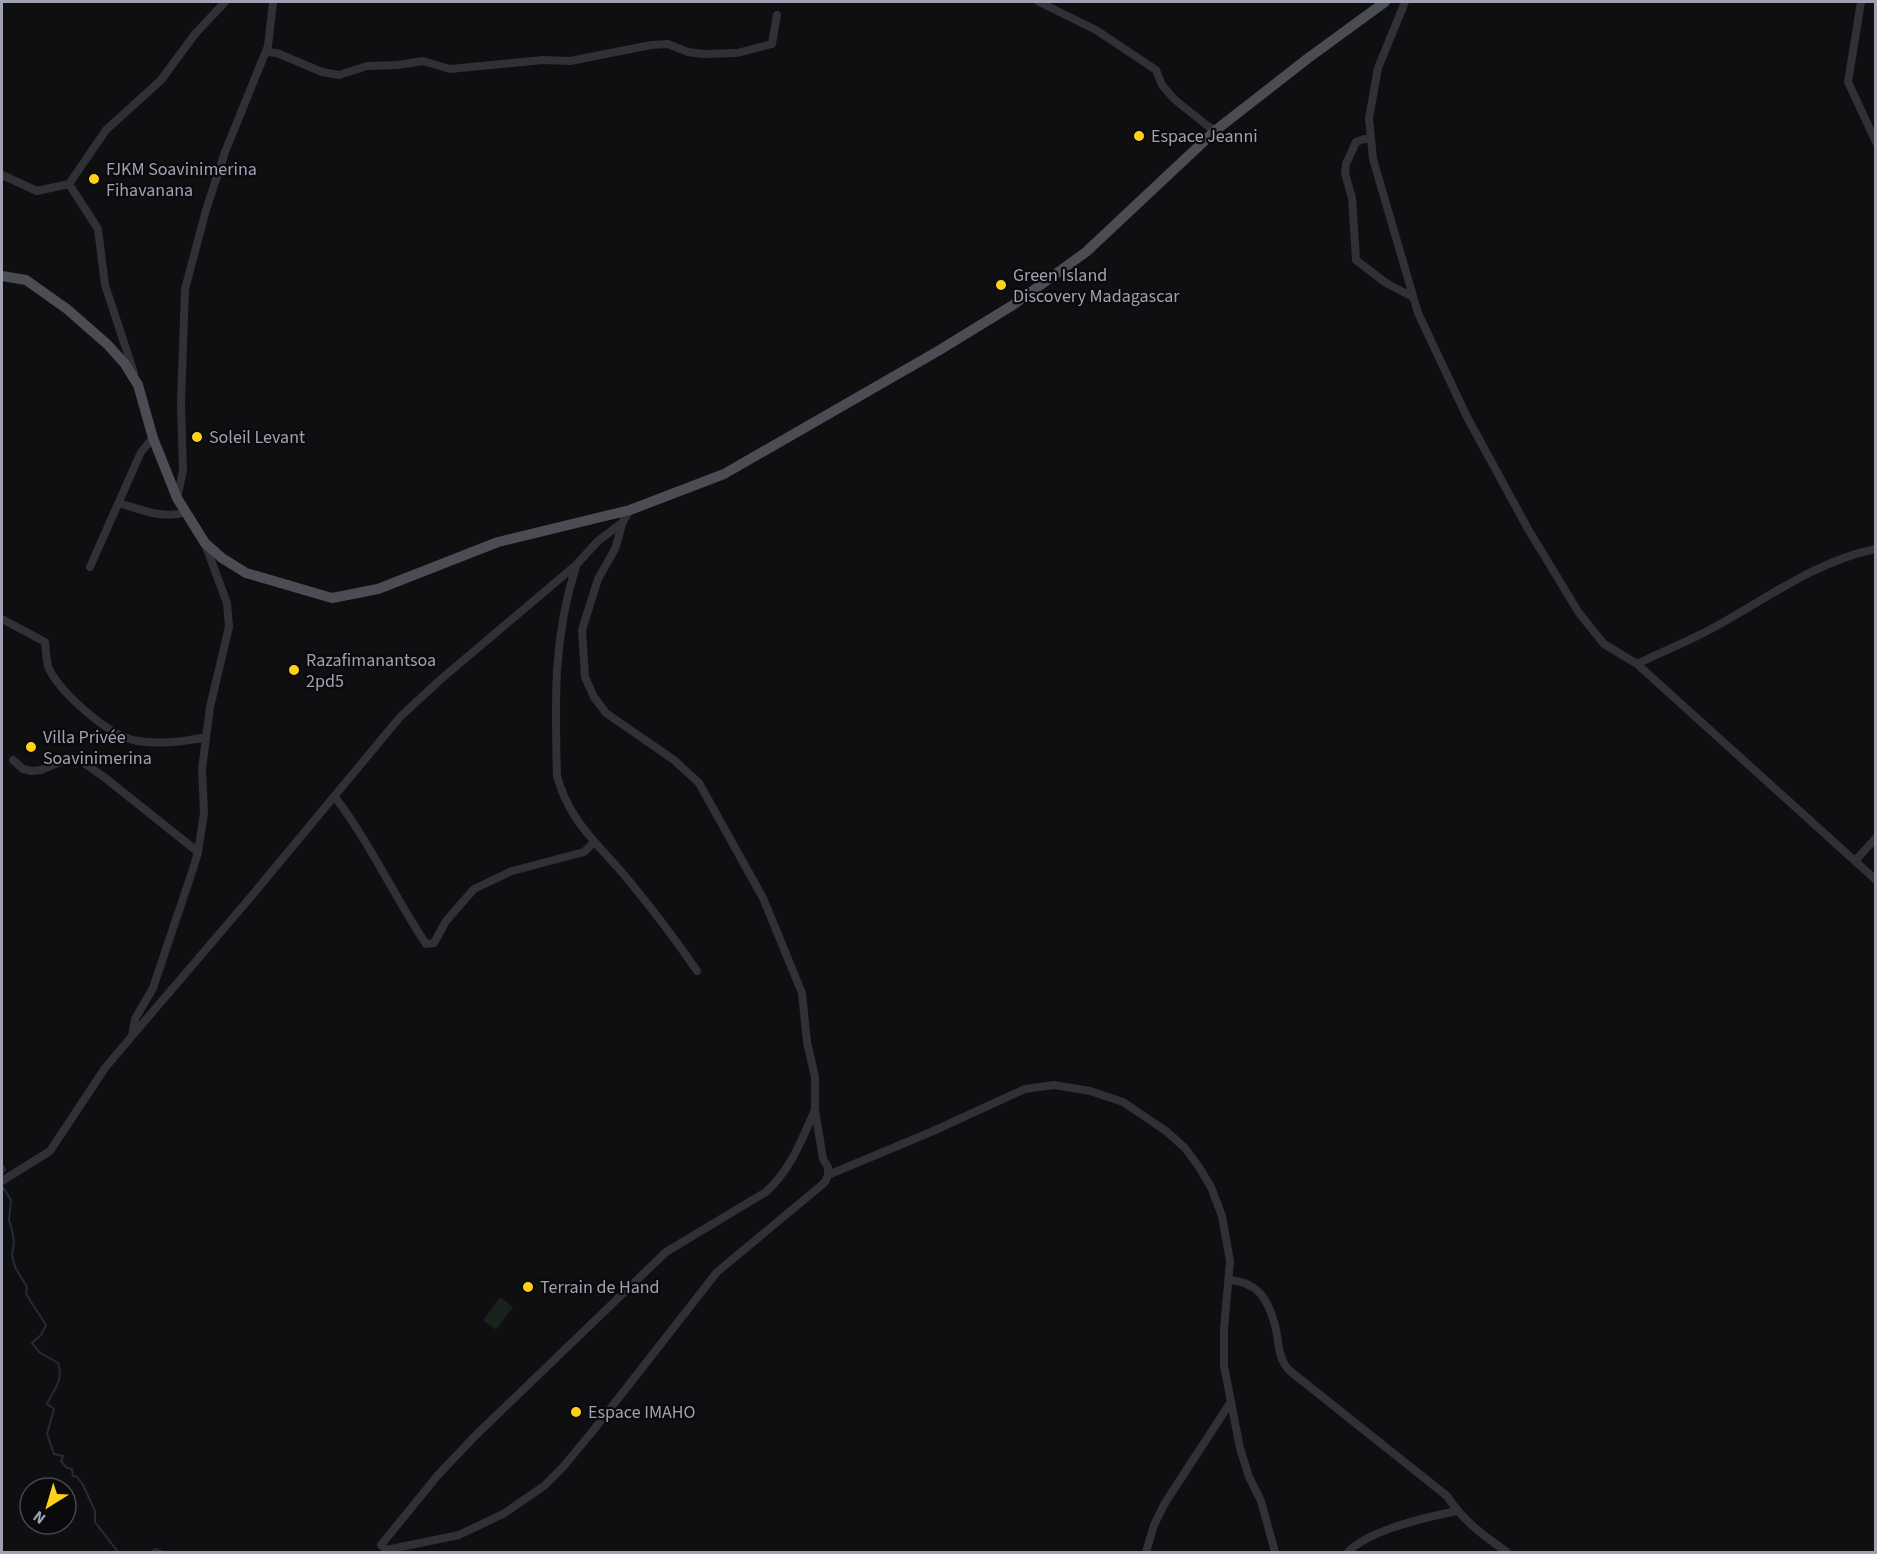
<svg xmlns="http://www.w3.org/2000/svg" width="1877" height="1554" font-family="'Source Sans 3',sans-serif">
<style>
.green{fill:#19211b}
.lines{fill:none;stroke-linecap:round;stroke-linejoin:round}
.stream{stroke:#252c35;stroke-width:2}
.minor{stroke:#303036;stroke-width:8}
.major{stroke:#4c4c55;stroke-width:10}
.poi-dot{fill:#ffd119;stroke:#0a0a0c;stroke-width:2}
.labels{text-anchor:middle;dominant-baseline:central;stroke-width:4.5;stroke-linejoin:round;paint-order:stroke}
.poi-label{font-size:18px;fill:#9fa2b3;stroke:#0a0a0c;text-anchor:start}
</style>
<rect width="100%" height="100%" fill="#0f0f11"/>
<path class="green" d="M500 1297 513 1307 496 1330 483 1320Z"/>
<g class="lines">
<path class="stream" d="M2 1164 5 1170 2 1173
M2 1186 11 1200 9 1220 12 1230 14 1242 12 1255 15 1267 27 1287 26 1294 46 1325 41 1335 32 1343 39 1352 58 1363C64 1380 54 1389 47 1404L54 1409 47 1434 54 1454 63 1456 61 1461 67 1468 72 1469 73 1476 77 1477 83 1485 95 1511V1522L118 1552
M152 1552 155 1549 163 1552"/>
<path class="minor" d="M1039 2 1096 30 1156 70 1162 85 1174 99 1209 127 1216 130
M1405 2 1378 68 1369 118 1373 159 1418 313 1467 417 1528 529 1579 613 1604 644 1637 664 1876 880
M1861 2 1848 82 1876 142
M266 52 277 53 322 72 339 75 367 66 398 65 423 61 450 69 543 60 570 61 651 45 668 44 688 52 704 54 737 53 772 44 777 15
M1370 137 1356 142 1346 164 1345 173 1352 198 1356 260 1386 283 1413 297
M2 175 37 191 69 184 106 130 161 80 195 34 225 2
M69 184 98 229 105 285 134 373
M177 498 183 471 181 404 185 289 206 210 225 152 268 46 273 2
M119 503C139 509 164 520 185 512
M630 510 623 521 615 549 598 579 582 630 585 677 594 697 606 713 674 760 699 783 763 898 802 993 807 1042 815 1077V1110L823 1159 828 1167V1175L931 1132 1025 1089 1054 1085 1090 1091 1123 1102 1166 1131 1185 1148 1199 1167 1211 1187 1222 1216 1230 1261 1224 1329V1366L1240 1448 1249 1477 1261 1501 1275 1552
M576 566C553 638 555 701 557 776 570 824 600 845 630 882 653 910 676 940 697 971
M90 567 141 452 153 438
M2 619 45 642C46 651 46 662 49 669 62 694 106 733 133 740 156 745 183 742 206 737
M1637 664C1661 652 1687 642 1711 629 1765 600 1815 561 1876 549
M13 760 23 769 32 771 41 770 67 759 81 761 104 777 198 852
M335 797C370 843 394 896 426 944L434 943 446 921 474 889 512 871 584 852 594 842
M1855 861 1876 838
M132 1036 249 899 400 717 440 680 576 565 598 541 623 522
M815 1110C801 1141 791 1169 766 1192L666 1252 476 1435 438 1475 381 1545 386 1550 459 1535 503 1514 544 1486 563 1467 592 1432 717 1272 817 1189 825 1182 828 1175
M2 1181 50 1151 105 1068 132 1036 135 1019 153 988 194 866 198 852 204 813 202 769 210 707 229 627 227 603 205 544
M1230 1280C1256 1282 1267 1297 1274 1322 1280 1340 1276 1357 1290 1371L1447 1496C1463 1521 1484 1536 1507 1552
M1146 1552 1154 1525 1165 1503 1230 1403
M1348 1552C1369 1530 1427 1517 1457 1511"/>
<path class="major" d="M2 276 26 280 67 309 108 345 125 364 138 385 153 438 177 498 205 543 222 558 246 573 332 598 378 589 498 542 630 510 724 474 938 351 1013 305 1086 252 1216 130 1307 59 1385 2"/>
</g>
<g class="poi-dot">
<circle cx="1139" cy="136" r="6"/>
<circle cx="94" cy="179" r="6"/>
<circle cx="1001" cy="285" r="6"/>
<circle cx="197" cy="437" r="6"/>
<circle cx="294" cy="670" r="6"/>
<circle cx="31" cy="747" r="6"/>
<circle cx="528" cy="1287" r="6"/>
<circle cx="576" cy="1412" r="6"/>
</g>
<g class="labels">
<g class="poi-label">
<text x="1151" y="136">Espace Jeanni</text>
<text x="106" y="169">FJKM Soavinimerina<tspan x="106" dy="21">Fihavanana</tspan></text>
<text x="1013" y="275">Green Island<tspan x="1013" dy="21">Discovery Madagascar</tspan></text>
<text x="209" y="437">Soleil Levant</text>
<text x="306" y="660">Razafimanantsoa<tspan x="306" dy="21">2pd5</tspan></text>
<text x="43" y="737">Villa Privée<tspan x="43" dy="21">Soavinimerina</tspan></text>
<text x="540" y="1287">Terrain de Hand</text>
<text x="588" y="1412">Espace IMAHO</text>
</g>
</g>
<rect width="1877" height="1554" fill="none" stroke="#9fa2b3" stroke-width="6"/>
<g transform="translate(48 1506) rotate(217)"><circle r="28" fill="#0a0a0c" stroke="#46474f" stroke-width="1.5"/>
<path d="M0-4.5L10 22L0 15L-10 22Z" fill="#ffd119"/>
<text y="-9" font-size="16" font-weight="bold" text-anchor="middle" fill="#9fa2b3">N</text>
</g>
</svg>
